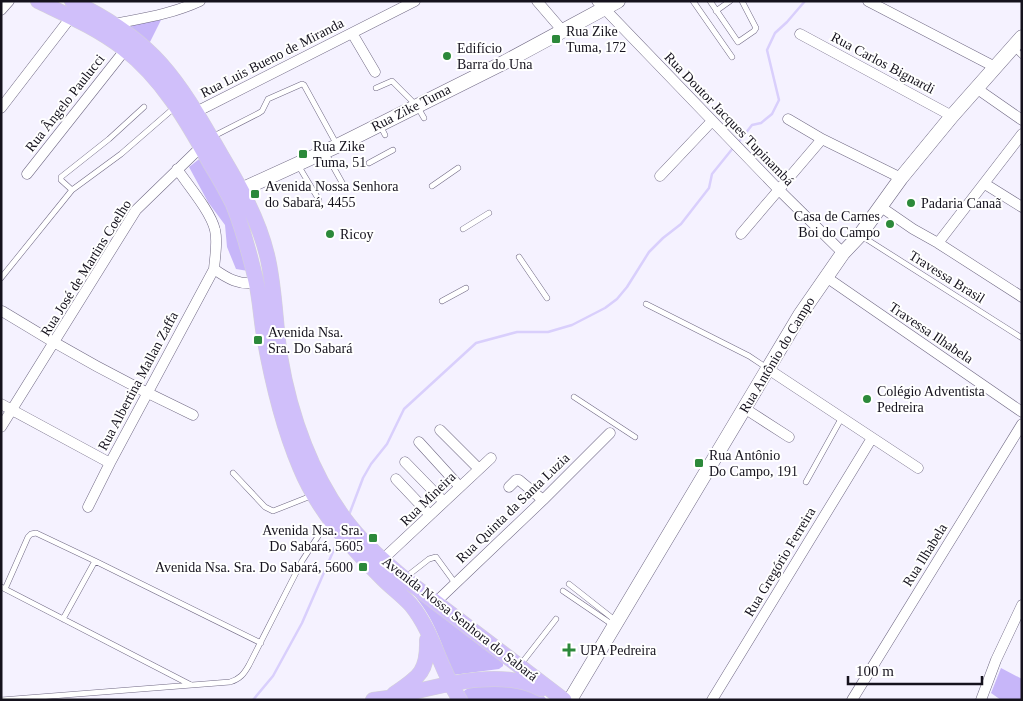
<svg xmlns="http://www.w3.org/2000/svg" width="1023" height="701" font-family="Georgia,serif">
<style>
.green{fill:#c7b6f9}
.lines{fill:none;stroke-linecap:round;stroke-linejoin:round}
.stream{stroke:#d9cffc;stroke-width:2.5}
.lane-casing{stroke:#706984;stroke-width:6}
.street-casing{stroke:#706984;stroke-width:11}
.secondary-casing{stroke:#706984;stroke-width:15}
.primary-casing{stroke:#d5d4d6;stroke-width:16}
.lane{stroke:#fff;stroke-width:5}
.street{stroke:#fff;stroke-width:10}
.secondary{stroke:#fff;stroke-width:14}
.primary{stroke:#d0bffa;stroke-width:15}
.poi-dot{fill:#2c893a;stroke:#fff;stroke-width:2}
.labels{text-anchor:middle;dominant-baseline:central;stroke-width:4;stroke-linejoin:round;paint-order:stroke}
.poi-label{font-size:14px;fill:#15121d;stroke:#fff;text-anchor:start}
.street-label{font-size:14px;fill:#15121d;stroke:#fff}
</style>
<rect width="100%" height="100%" fill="#f5f2ff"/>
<path class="green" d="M161 20 149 44 125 24Z
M203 156 224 197 248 271 236 269 227 247 225 225 208 202 189 167Z
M413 594 503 662V666L499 669 453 675C442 645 435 619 413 594Z
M1001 668 1022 679V700H1001L991 693Z
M504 683 542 694 547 700H467L465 697 464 691 470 687Z"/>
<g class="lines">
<path class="stream" d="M737 144 752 125 761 123 772 114 779 100 767 50 775 33 787 22 805 1
M349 515 363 478 371 464 387 444 404 409 476 343 517 332H548L572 325 605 308 617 299 627 287 649 252 663 238 681 224 709 188 712 174 733 148
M253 700 273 676 302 623 339 538"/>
<g class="lane-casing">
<path id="lane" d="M693 1 732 57
M710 1 738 42 754 31 756 28 742 1
M716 11 730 1
M1013 47 1022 56
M376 88 392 81 417 106 424 118
M380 125 385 135
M212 137 259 113 262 111 268 99 302 84 304 85 337 145
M325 152 344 186
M369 163 393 150
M298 165 319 200
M432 186 458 168
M72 190 61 180V177L109 139 144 107
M463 229 489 213
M860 235 1022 338
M519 257 547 298
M1 278 72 190 121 154 174 108
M442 301 466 288
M646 304 749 356 767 368
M574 397 635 437
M233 473 265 507 273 511 311 496
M806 482 841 419
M95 561 261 643
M406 577 429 559 436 557 455 583
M569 584 616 621
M1 587 191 685
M5 589 28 537 31 534 36 533 95 561 63 619
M563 591 613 625
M521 664 556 619
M1 700 230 682C240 679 244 674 249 665L302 561 328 521"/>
</g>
<g class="street-casing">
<path id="street" d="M537 1 562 30
M597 1 779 190 843 253
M868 1 995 67
M1 10 9 1
M114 24C144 18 172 14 200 1
M352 33 375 72
M800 34 952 116
M976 88 1022 120
M1 108 71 17
M196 112 415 1
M788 119 822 139 901 178
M27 174 125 50
M660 176 712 121
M985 184 1022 207
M881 207 913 229 938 243 1022 297
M741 234 822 139
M938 243 1022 134
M214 269C228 279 239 285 256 283
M826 277 1022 412
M2 311C63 349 127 384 193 415
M768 369 918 468
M1 404 110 463
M744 408 789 437
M1 427 136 210 205 143
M440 430 479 469
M419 442 460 487
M405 462 444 502
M396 479 430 515
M509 487 516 480H519L543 500
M88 507 110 463 214 269C215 256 218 242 215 230 211 212 188 185 177 169
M382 560 491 458
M436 602 543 500 610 433
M712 700 872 438
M852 700 1022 424
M981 700 996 660 1022 605"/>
</g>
<g class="secondary-casing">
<path id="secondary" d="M232 194 337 146 505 62 618 1
M570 700 800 315 843 253 860 235 901 178 952 116 1022 37"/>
</g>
<g class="primary-casing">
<path id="primary" d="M38 1C67 15 97 28 123 48 162 78 187 121 210 163 218 176 226 190 233 204 243 229 250 255 256 281 260 299 261 318 264 336 272 381 282 425 300 467 318 511 350 546 383 579 392 588 403 596 411 605 434 633 440 670 460 700
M72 1C105 17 136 36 161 64 185 91 203 124 221 155 240 187 258 218 267 255 275 287 275 323 280 356 290 416 312 478 350 526 366 546 386 563 405 579L564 700
M394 694C419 677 428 672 427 640
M373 700 388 698C434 688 498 666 541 689"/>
</g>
<use href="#lane" class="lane"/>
<use href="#street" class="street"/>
<use href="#secondary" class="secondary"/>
<use href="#primary" class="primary"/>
</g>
<g class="poi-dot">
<rect x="551" y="34" width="10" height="10" rx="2.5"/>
<circle cx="447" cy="56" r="5"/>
<rect x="298" y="149" width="10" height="10" rx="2.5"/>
<rect x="250" y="189" width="10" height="10" rx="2.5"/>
<circle cx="911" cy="203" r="5"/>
<circle cx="890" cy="224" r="5"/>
<circle cx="330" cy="234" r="5"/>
<rect x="253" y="335" width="10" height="10" rx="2.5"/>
<circle cx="867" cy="399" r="5"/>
<rect x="694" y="458" width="10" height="10" rx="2.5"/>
<rect x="368" y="533" width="10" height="10" rx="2.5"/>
<rect x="358" y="562" width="10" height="10" rx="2.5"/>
<path d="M566.5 642.5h5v5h5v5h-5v5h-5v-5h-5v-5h5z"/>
</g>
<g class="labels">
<g class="poi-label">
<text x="566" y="31">Rua Zike<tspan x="566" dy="16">Tuma, 172</tspan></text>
<text x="457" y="48">Edifício<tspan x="457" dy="16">Barra do Una</tspan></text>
<text x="313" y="146">Rua Zike<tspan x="313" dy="16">Tuma, 51</tspan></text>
<text x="265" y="186">Avenida Nossa Senhora<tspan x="265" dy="16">do Sabará, 4455</tspan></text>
<text x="921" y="203">Padaria Canaã</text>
<text x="880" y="216" text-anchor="end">Casa de Carnes<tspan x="880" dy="16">Boi do Campo</tspan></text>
<text x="340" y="234">Ricoy</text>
<text x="268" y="332">Avenida Nsa.<tspan x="268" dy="16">Sra. Do Sabará</tspan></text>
<text x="877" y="391">Colégio Adventista<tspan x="877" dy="16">Pedreira</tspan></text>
<text x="709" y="455">Rua Antônio<tspan x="709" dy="16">Do Campo, 191</tspan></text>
<text x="363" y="530" text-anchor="end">Avenida Nsa. Sra.<tspan x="363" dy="16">Do Sabará, 5605</tspan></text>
<text x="353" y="567" text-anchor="end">Avenida Nsa. Sra. Do Sabará, 5600</text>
<text x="580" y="650">UPA Pedreira</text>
</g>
<g class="street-label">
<text transform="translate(272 58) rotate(-27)">Rua Luis Bueno de Miranda</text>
<text transform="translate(883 63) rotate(28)">Rua Carlos Bignardi</text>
<text transform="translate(65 103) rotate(-52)">Rua Ângelo Paulucci</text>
<text transform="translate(411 108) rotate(-27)">Rua Zike Tuma</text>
<text transform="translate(729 119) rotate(46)">Rua Doutor Jacques Tupinambá</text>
<text transform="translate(86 268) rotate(-58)">Rua José de Martins Coelho</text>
<text transform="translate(947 277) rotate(32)">Travessa Brasil</text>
<text transform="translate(931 333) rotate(34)">Travessa Ilhabela</text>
<text transform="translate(777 355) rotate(-59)">Rua Antônio do Campo</text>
<text transform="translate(138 381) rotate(-62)">Rua Albertina Mallan Zaffa</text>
<text transform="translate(428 499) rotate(-44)">Rua Mineira</text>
<text transform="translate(513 508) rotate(-44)">Rua Quinta da Santa Luzia</text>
<text transform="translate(925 555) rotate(-58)">Rua Ilhabela</text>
<text transform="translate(780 562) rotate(-59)">Rua Gregório Ferreira</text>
<text transform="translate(460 619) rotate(38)">Avenida Nossa Senhora do Sabará</text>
</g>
</g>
<rect width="1023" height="701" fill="none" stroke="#15121d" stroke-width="5"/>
<path d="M848 676v8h134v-8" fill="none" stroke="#15121d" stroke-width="2.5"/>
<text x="856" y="676" font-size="15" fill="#15121d" stroke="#ffffff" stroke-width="4" paint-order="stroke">100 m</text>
</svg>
